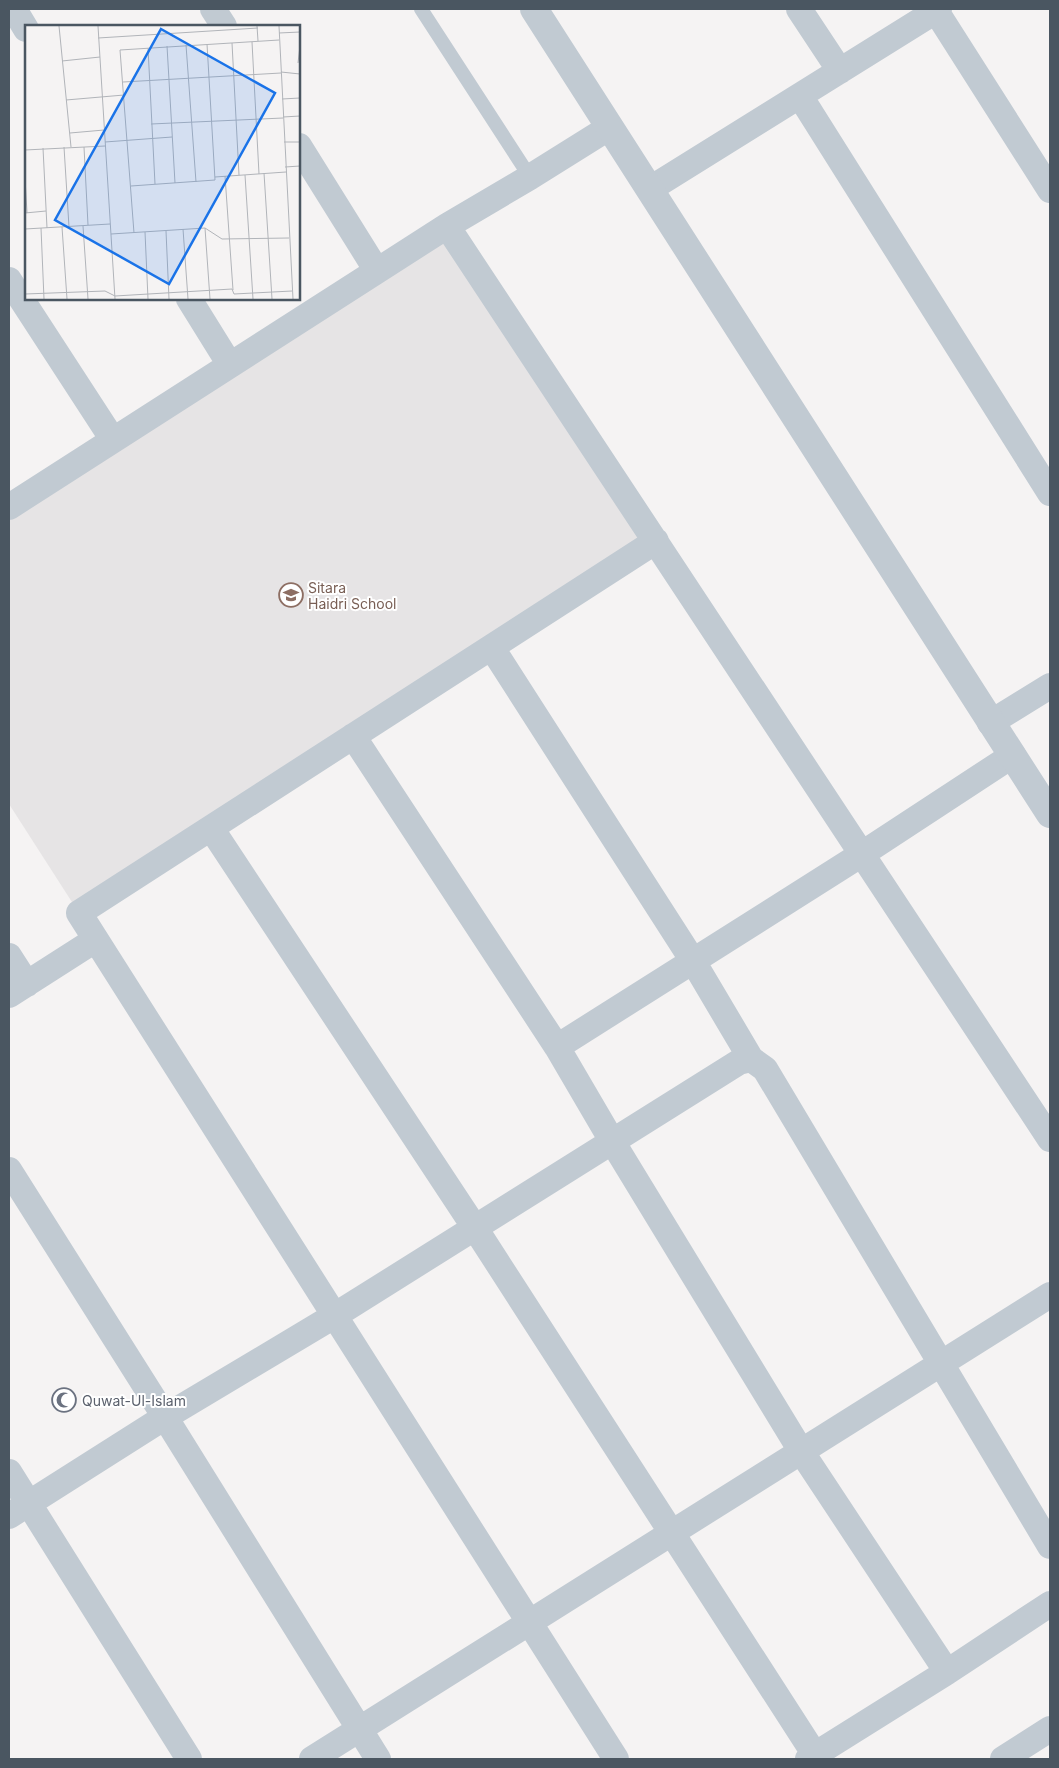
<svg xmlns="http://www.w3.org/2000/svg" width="1059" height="1768" font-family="Inter,sans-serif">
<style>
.education{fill:#e6e4e5}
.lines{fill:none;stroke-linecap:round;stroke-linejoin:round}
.service{stroke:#c1cad2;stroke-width:14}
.minor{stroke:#c1cad2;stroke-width:26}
.tertiary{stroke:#c1cad2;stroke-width:28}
.labels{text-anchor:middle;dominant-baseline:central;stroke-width:4;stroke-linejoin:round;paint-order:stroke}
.education-label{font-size:14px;fill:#785e54;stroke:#fff;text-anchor:start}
.worship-label{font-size:14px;fill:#5b616d;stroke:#fff;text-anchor:start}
.inset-road{fill:none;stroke:#b1b4b9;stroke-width:1}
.view{fill:#1a73e8;fill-opacity:0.15;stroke:#1a73e8;stroke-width:2.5}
.inset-edge{fill:none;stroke:#4a5661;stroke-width:2.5}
</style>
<rect width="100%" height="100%" fill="#f5f3f3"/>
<path class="education" d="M447 226 656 541 79 913 9 804V507Z"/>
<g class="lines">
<path class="service" d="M421 9 530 177"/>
<path class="minor" d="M14 9 26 29
M213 9 224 26
M799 9 840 71
M936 11 1050 190
M800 96 1050 493
M299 146 377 271
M650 189 939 9
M447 226 1050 1139
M9 280 113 440
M189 299 230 365
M9 507 447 226 530 177 610 127
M492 648 693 961 751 1059 765 1069 1050 1546
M990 723 1050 686
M353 736 557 1047 612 1141 801 1451 947 1672
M211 828 475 1228 815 1755
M9 956 27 984
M9 995 95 940
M557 1047 862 854 1013 755
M9 1170 165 1417 378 1759
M9 1472 189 1759
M9 1516 165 1417 334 1316 739 1062 751 1059
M312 1759 1050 1295
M616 1759 79 913 656 541
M808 1759 947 1672 1050 1604
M1003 1759 1050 1729"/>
<path class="tertiary" d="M534 9 1050 814"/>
</g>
<defs>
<g id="school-ring" transform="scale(1.25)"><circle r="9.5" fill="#fff" stroke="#8d6e63" stroke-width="1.5"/><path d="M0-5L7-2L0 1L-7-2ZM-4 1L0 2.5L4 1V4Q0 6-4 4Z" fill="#8d6e63"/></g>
<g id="mosque-ring" transform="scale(1.25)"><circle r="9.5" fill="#fff" stroke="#6b7280" stroke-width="1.5"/><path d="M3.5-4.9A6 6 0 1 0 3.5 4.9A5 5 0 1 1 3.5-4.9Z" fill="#6b7280"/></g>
</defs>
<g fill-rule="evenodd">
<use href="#school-ring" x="291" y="595"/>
<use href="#mosque-ring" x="64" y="1400"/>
</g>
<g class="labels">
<g class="education-label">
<text x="308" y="587">Sitara<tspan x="308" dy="16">Haidri School</tspan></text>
</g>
<g class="worship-label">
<text x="82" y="1400">Quwat-Ul-Islam</text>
</g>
</g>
<g transform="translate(25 25)">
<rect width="275" height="275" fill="#f5f3f3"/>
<path class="inset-road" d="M34 1 46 122M73 1 90 274M232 1 233 16M254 1 268 274M254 8 275 7M73 13 233 3M227 17 234 149M207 18 214 150M161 20 171 157M142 21 150 158M123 23 130 159M37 36 75 32M273 38 275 21M256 47 275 49M98 57 256 48M257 74 275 73M41 75 99 70M258 92 275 91M126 99 258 93M45 108 79 105M80 117 147 112M259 117H275M39 122 44 202M59 122 63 200M18 123 22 203M0 125 80 121M260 142 275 141M239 148 247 274M220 150 228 274M200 151 208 265M190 152 261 147M0 153 2 188M106 161 190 155 182 19M0 188 21 186M58 201 63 274M37 202 42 274M16 203 19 274M180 203 185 274M0 204 85 199M158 204 163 274M141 206 144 274M120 207 123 274M109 208 95 25 254 15M86 209 180 203 197 214 264 213M0 269 80 266 90 271 207 264 209 269 267 266"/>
<path class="view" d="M136 4 250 68 144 259 30 195Z"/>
<rect width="275" height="275" class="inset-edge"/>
</g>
<rect width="1059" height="1768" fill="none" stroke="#4a5661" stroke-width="20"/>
</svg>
